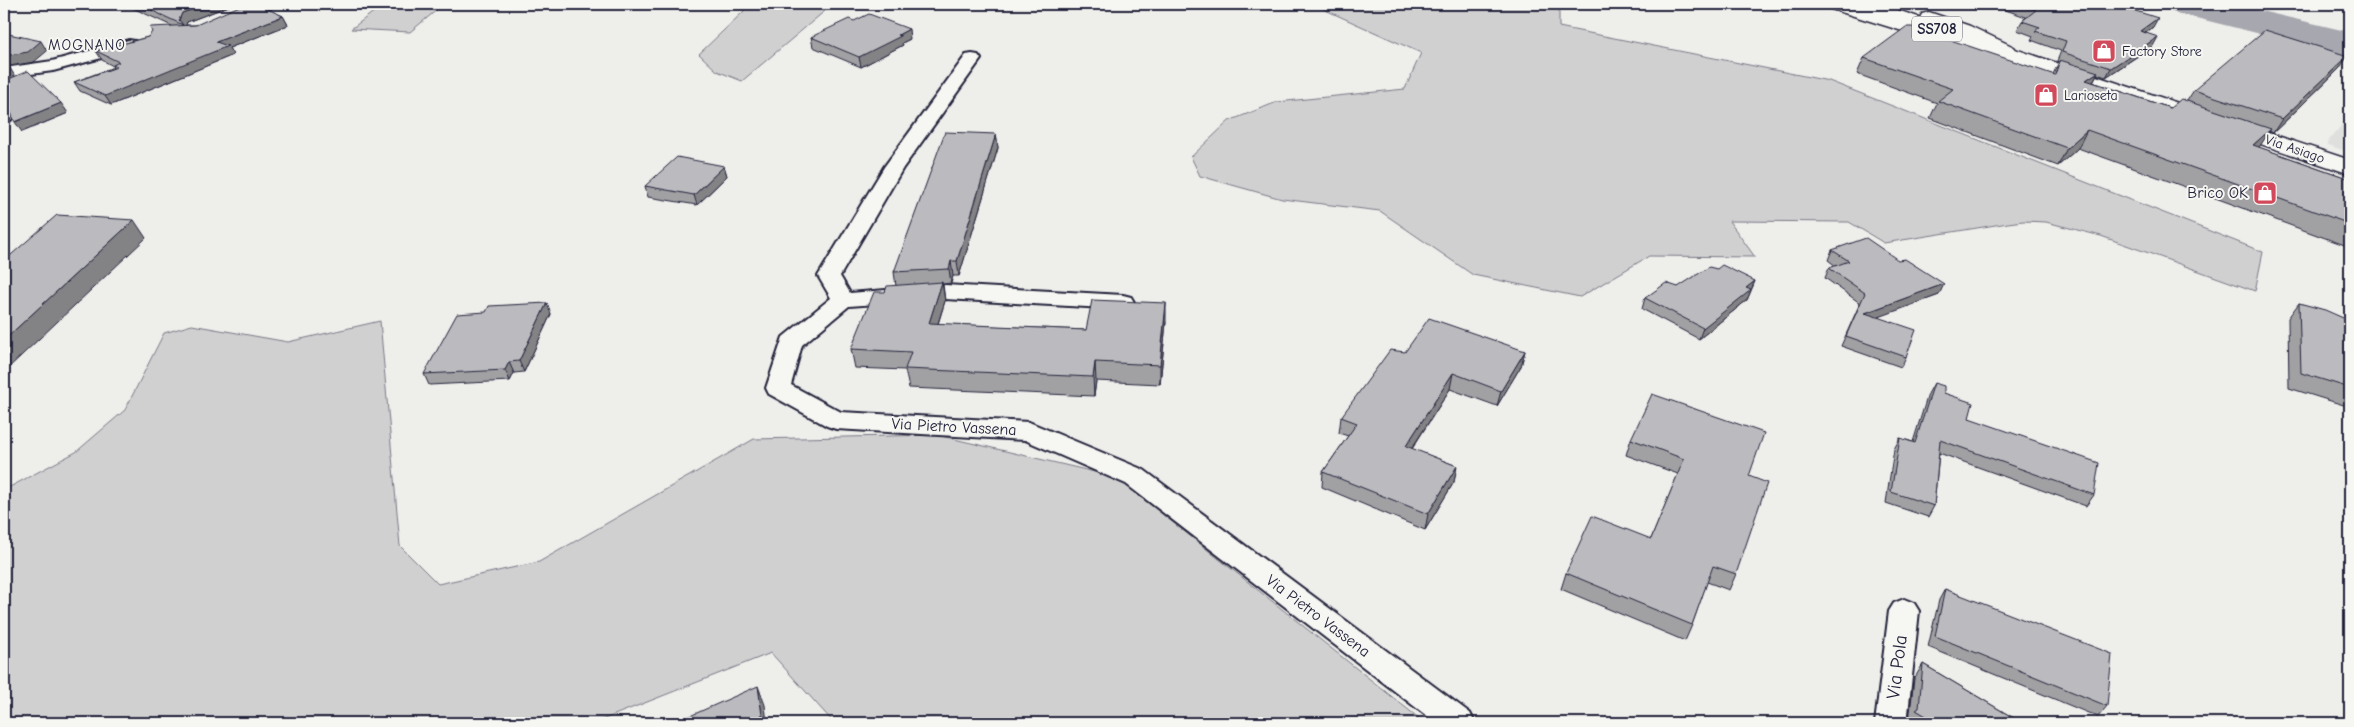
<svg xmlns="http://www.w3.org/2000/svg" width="2354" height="727" font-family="'Comic Neue',sans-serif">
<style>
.built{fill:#dfdfde}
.green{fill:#d0d0d1;stroke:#797986}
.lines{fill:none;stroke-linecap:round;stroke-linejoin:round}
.river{fill:#a7a7af;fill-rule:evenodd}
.street-casing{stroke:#22223b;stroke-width:4}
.secondary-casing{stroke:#22223b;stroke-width:3}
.primary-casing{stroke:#22223b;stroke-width:3}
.street{fill:#f6f6f2;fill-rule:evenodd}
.secondary{fill:#f6f6f2;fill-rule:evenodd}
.primary{fill:#f6f6f2;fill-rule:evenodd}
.wall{fill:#a1a1a4;stroke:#22223b}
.shaded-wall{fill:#838386;stroke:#22223b}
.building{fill:#bbbbbf;stroke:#22223b}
.labels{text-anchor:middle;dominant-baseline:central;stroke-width:4;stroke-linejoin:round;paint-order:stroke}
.far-poi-label{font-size:14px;fill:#22223b;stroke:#f6f6f2;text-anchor:start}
.far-street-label{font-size:14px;fill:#22223b;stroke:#f6f6f2}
.shield{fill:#f6f6f2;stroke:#626272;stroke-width:1}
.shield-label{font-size:15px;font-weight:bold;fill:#22223b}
.far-neighbourhood-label{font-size:15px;letter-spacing:1px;fill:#22223b;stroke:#f6f6f2}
.poi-label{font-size:16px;fill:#22223b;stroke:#f6f6f2;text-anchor:end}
.street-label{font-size:16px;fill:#22223b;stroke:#f6f6f2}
.near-street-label{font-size:19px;fill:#22223b;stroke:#f6f6f2}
</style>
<rect width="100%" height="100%" fill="#eeeeeb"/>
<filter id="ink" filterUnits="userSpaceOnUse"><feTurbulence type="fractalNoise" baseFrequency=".02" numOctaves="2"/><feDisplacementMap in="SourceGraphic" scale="10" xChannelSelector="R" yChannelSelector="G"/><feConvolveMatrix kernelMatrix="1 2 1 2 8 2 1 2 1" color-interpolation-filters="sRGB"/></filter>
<g filter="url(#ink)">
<path class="built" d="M2350 115V153L2326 144Z"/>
<path class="green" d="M384 4H444L410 32 351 29Z
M741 4H833L742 81 717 71 699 54 744 11Z
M1312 4H1559V27L1829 81 2263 252 2255 291 2101 236 2046 222 2023 221 2008 223 1884 243 1849 222 1729 221 1755 257 1649 256 1580 297 1473 275 1380 211 1282 199 1200 176 1191 157 1229 121 1277 102 1405 89 1421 53Z
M380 321 400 546 438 584 539 562 754 439 937 435 1116 477 1425 723H834L771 653 594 723H4V490L76 452 125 410 164 333 192 325 288 342Z"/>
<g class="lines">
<path class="river" d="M2166 4H2231L2350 32V56L2172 12Z"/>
<g class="street-casing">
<path id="street" d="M129 40 135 41 137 45 135 49 53 71 9 77 4 76V68L52 61Z
M972 54 978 55 981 59 903 168 840 276 850 293 945 285 1123 295 1131 297 1134 302 1131 307 1123 309 945 299 849 306 802 345 791 385 841 412 1029 422 1144 470 1470 713 1475 723H1436L1126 484 1025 440 836 429 827 426 769 394 766 388 783 337 831 298 818 276 884 167 966 55Z
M4 94 10 95C15 101 15 114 11 120L4 122Z
M1904 599 1914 603 1919 611 1907 723H1875L1889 611 1894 603Z"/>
</g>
<g class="secondary-casing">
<path id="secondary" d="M1826 4H1854L1952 34 1955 38 1952 42 1945 44 1938 42 1828 8Z
M1929 12 1970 26 2014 47 2017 51 2014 55 2007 57 2000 55 1956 34 1922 22 1920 18 1922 14Z"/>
</g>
<g class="primary-casing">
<path id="primary" d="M1852 4H1879L2350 160V174L1854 8Z"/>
</g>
<use href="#street" class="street"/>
<use href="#secondary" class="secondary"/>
<use href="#primary" class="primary"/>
</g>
<path class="wall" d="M124 4H234L187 22 186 25H196L269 10 283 16 288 25 229 48 233 55 111 105 80 91 74 82 114 67 113 66 102 60 96 51 148 37 172 26Z
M1929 4H1941L1936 6Z
M1988 4H2113L2153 27 2146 33 2153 46 2106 77 2097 74 2093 82 2170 108 2187 101 2194 90 2339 69 2273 133 2269 131 2258 147 2350 179V247L2078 148 2058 166 1930 118 1937 103 1857 74 1864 58 2053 74 2059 62 2057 61 2061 51 2031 40 2033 36 2017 30 2022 21 2026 17Z
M2313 4H2333L2328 7Z
M811 37 910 39 902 43 903 45 861 67 813 47Z
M4 68 15 76 68 113 22 132 7 93 5 92 4 90Z
M996 134 998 148 959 276H953L951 283 943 284 945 301 938 324 1086 330 1166 322 1160 384 1096 381 1094 396 909 388 905 370 855 368 851 349 885 292 896 286 894 272Z
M724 166 727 176 697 205 648 197 645 186Z
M1832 250 1939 295 1877 317 1906 357 1901 367 1841 346 1860 303 1825 278 1829 268 1836 266 1828 260Z
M1755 281 1747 300 1699 339 1642 309 1645 298 1678 287Z
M547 303 551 314 524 372 514 373 510 381 429 385 424 374 486 312Z
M2299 303 2350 321V407L2289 388 2288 318Z
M1525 351 1521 366 1497 406 1450 389 1412 449 1457 466 1454 482 1425 530 1322 487 1323 472 1348 436 1339 433 1341 417 1405 352Z
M1934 383 1969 418 2094 495 2086 506 1939 453 1934 506 1928 517 1886 503 1894 449 1900 438 1913 442 1928 394Z
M1631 439 1749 476 1736 574 1729 590 1707 582 1692 625 1685 641 1561 589 1566 573 1651 539 1678 474 1626 455Z
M1945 589 2107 706 2098 717 1928 647 1939 600Z
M1923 664 2022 723H1907L1909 721 1914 679Z"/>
<path class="shaded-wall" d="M207 4H234L187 22 185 28 179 20 182 13Z
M257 4H283L261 13Z
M283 16 288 25 229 48 233 55 111 105 105 96 216 42Z
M2158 18 2153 27 2135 40 2140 31Z
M909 29 910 39 902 43 903 45 861 67 859 57Z
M2158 37 2153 46 2106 77 2111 68Z
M41 41 47 51 34 62 4 67V56Z
M2348 56 2339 69 2273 133 2282 119Z
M10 68 16 78 4 84V73Z
M2098 72 2089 89 2086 80Z
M61 103 68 113 22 132 15 122Z
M2271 129 2260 146 2242 163 2253 145Z
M2087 130 2078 148 2058 166 2067 148Z
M996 134 998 148 959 276 957 261Z
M724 166 727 176 697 205 694 195Z
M134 220 146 238 4 372V340Z
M951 261 953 276 951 283 949 269Z
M1755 281 1747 300 1699 339 1703 328 1746 288Z
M942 282 945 301 932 342 929 323Z
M1944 284 1939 295 1860 324 1865 313Z
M547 303 551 314 524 372 519 361Z
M1166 303V322L1160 384V365Z
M1525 351 1521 366 1497 406 1501 391Z
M509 362 514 373 510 381 505 370Z
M1095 362 1096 381 1094 396 1093 377Z
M1453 373 1450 389 1403 462 1406 446Z
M1457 466 1454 482 1425 530 1428 514Z
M758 686 765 705 767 723H763Z"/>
<path class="building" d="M138 4H207L182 13 179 20 183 25Z
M244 4H258H257L283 16 216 42 228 46 105 96 74 82 117 67 113 65 119 62 96 51 148 37 152 32 150 27 196 25Z
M2019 4H2113L2158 18 2140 31 2158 37 2111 68 2062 52 2066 41 2035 31 2040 27 2022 21 2036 10Z
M869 14 909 29 898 35 901 36 859 57 811 37 849 19 854 21Z
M1906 27H1912L2055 75 2060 60 2098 72 2086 80 2170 108 2181 99 2271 129 2253 145 2350 179V224L2087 130 2067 148 1938 101 1953 89 1864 58Z
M2265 30 2348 56 2282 119 2194 90Z
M4 33 41 41 28 52 4 56Z
M4 68H10L4 73Z
M28 71 61 103 15 122 8 106 7 87 4 84V81Z
M945 132 996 134 957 261H951L949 269 894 272Z
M677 157 724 166 694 195 645 186Z
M57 215 134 220 4 340V261Z
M1866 238 1898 260 1905 259 1944 284 1865 313 1916 330 1906 357 1846 336 1865 293 1829 268 1849 261 1832 250Z
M1722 265 1755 281 1746 288 1751 290 1703 328 1645 298 1666 283 1678 287 1709 267 1717 269Z
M942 282 929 323 1086 330 1092 300 1166 303 1160 365 1095 362 1093 377 905 369 911 352 851 349 874 292H885L887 286Z
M547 303 519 361 509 362 505 370 424 374 457 314 486 312 489 306Z
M2299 303 2325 310 2350 321V388L2301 373Z
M1429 318 1525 351 1501 391 1453 373 1406 446 1457 466 1428 514 1323 472 1357 423 1341 417 1390 350 1405 352Z
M1934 383 1944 386V393L1973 403 1969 418 2099 463 2094 495 1940 440 1934 506 1891 492 1900 438 1915 443Z
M1652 394 1764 433 1749 476 1767 483 1736 574 1713 566 1692 625 1566 573 1592 516 1651 539 1684 459 1631 439Z
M1945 589 2112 654 2107 706 1935 636Z
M1923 664 2022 723H1938L1916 710 1919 708Z
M758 686 763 723H674Z"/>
</g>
<defs>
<g id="shop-square" transform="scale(1.25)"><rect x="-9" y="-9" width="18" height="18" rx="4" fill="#d1495b" stroke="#f6f6f2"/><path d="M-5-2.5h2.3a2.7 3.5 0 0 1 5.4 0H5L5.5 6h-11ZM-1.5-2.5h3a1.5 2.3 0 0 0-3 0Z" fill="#fff"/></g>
</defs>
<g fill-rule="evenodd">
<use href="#shop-square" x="2104" y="51"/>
<use href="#shop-square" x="2046" y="95"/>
<use href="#shop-square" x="2265" y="193"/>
</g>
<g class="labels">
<g class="far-poi-label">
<text x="2122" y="51">Factory Store</text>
<text x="2064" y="95">Larioseta</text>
</g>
<g class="far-street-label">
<text transform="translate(2295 149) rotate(19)">Via Asiago</text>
</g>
<rect class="shield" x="1912" y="16.5" width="50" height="25" rx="4"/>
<g class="shield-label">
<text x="1937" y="29">SS708</text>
</g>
<g class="far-neighbourhood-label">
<text x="87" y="45">MOGNANO</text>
</g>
<g class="poi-label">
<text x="2248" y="193">Brico OK</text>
</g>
<g class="street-label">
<text transform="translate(954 427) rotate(3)">Via Pietro Vassena</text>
<text transform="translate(1318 616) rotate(37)">Via Pietro Vassena</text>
</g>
<g class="near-street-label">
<text transform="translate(1897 667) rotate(-83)">Via Pola</text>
</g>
</g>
<rect width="2354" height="727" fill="none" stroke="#f6f6f2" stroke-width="20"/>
<rect x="10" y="10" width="2334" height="707" fill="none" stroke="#22223b" stroke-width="2" filter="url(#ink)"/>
</svg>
